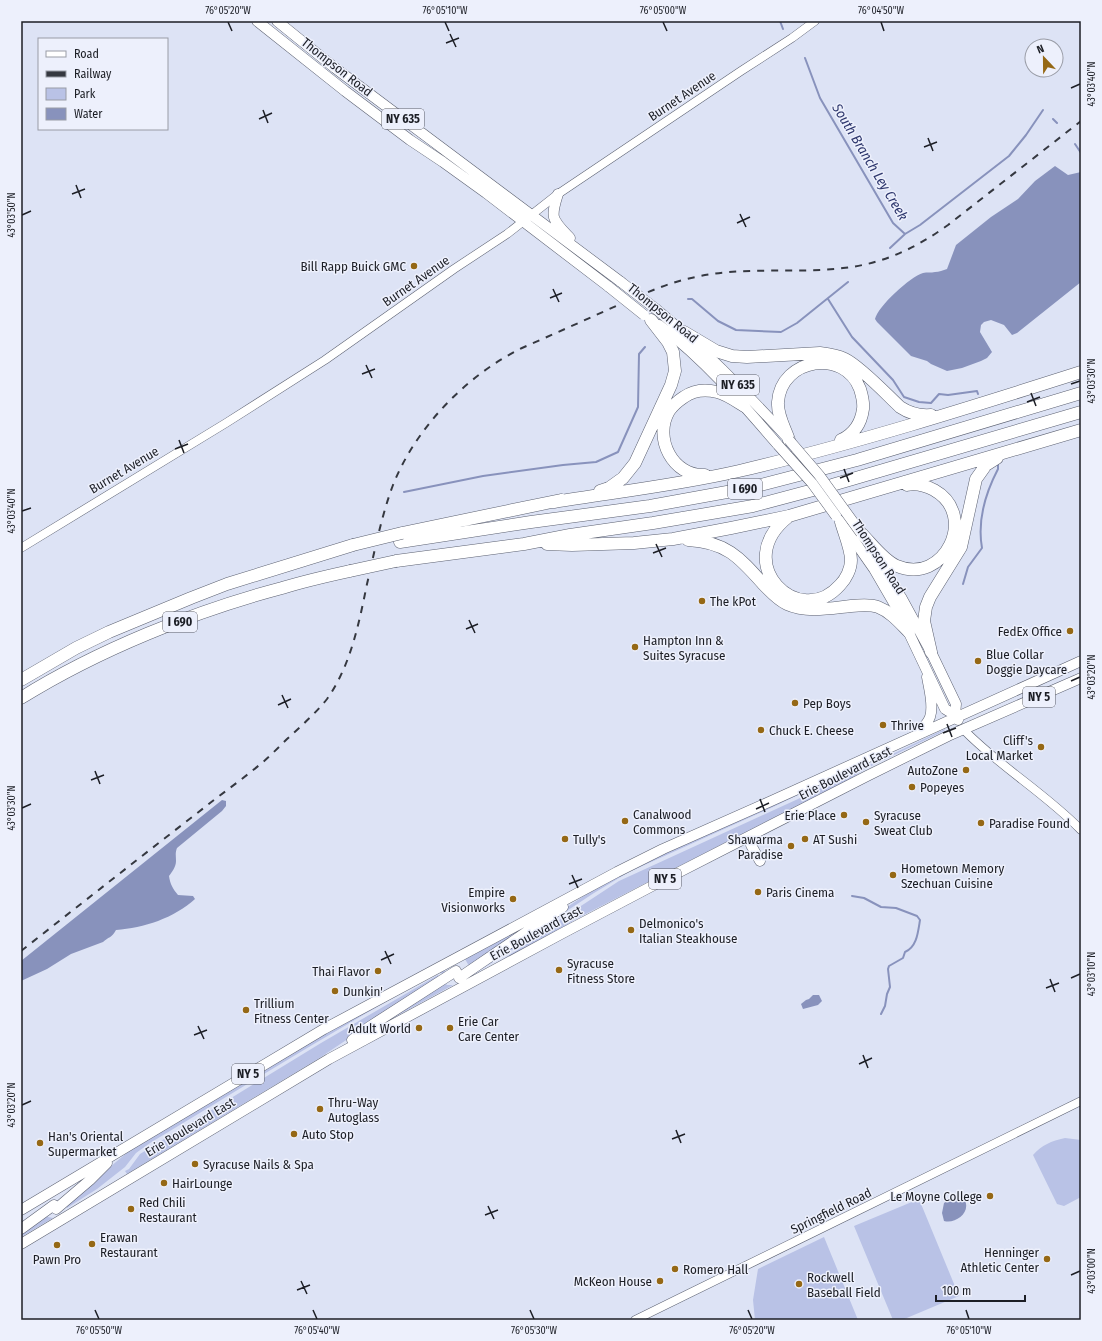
<svg xmlns="http://www.w3.org/2000/svg" width="1102" height="1341" font-family="'Fira Sans Condensed',sans-serif">
<style>
.green{fill:#b9c2e6}
.water{fill:#8892bc}
.lines{fill:none;stroke-linecap:round;stroke-linejoin:round}
.stream{stroke:#8892bc;stroke-width:2}
.tertiary-casing{stroke:#5c6171;stroke-width:9}
.primary-casing{stroke:#5c6171;stroke-width:11}
.motorway-casing{stroke:#5c6171;stroke-width:13}
.tertiary{stroke:#fff;stroke-width:8}
.primary{stroke:#fff;stroke-width:10}
.motorway{stroke:#fff;stroke-width:12}
.rail{stroke:#353840;stroke-width:2;stroke-dasharray:7 7;stroke-linecap:butt}
.primary-bridge-casing{stroke:#5c6171;stroke-width:11;stroke-linecap:butt}
.motorway-bridge-casing{stroke:#5c6171;stroke-width:13;stroke-linecap:butt}
.primary-bridge{stroke:#fff;stroke-width:10}
.motorway-bridge{stroke:#fff;stroke-width:12}
.ticks{fill:none;stroke:#1c1e25;stroke-width:1.5}
.poi-dot{fill:#956815;stroke:#edf0fc;stroke-width:1.5}
.labels{text-anchor:middle;dominant-baseline:central;stroke-width:3;stroke-linejoin:round;paint-order:stroke}
.shield{fill:#edf0fc;stroke:#5b5d66;stroke-width:1}
.shield-label{font-size:12px;font-weight:bold;fill:#1c1e25}
.street-label{font-size:13px;fill:#1c1e25;stroke:#edf0fc}
.poi-label{font-size:13px;fill:#1c1e25;stroke:#edf0fc;text-anchor:start}
.water-label{font-size:14px;font-style:italic;fill:#2e376d;stroke:#edf0fc}
.neatline{fill:none;stroke:#1c1e25;stroke-width:1.5}
.ticks-label{font-size:10px;text-anchor:middle;fill:#1c1e25}
</style>
<rect width="100%" height="100%" fill="#dde3f5"/>
<path class="green" d="M945 729 944 731 865 769 849 780 638 887 574 920 553 935 482 972 540 936 558 921 619 881 798 799Z
M869 761 773 807 629 872 594 893 562 914 539 933 474 974 472 970 617 874Z
M520 929 522 930 469 966 465 959Z
M444 969 445 972 444 975 439 972C341 1026 246 1085 150 1143L136 1153 125 1167 97 1189 67 1208 65 1205 129 1151 370 1006Z
M438 975 440 977 318 1059 127 1174 125 1171 129 1169 140 1154 156 1144 321 1043Z
M443 981 447 985H453L391 1019Z
M1065 1138 1081 1140V1197L1064 1206 1057 1204 1033 1155C1042 1145 1051 1141 1065 1138Z
M919 1199 959 1296 902 1320H893L854 1226Z
M45 1214 48 1217 53 1218 21 1237V1232Z
M824 1237 858 1320H755L753 1300 758 1269Z"/>
<path class="water" d="M1055 166 1068 175 1081 172V282L1017 333 1012 335 1004 325 991 320 984 322 981 325 980 332 992 352 987 358 981 361 962 368 947 371 931 364 927 361 911 356 877 322 875 319C878 306 910 277 923 273 927 272 931 273 935 272 939 272 943 270 947 269L956 245 991 217 1018 199 1035 181Z
M222 800 226 801V806L222 811 177 848C175 853 176 856 176 861 176 867 172 872 169 876 170 884 173 889 178 895L193 896 195 899C174 918 144 928 116 930 112 938 108 937 103 942L71 954 47 969 21 981V961Z
M813 995H819L822 1001 818 1005 803 1009 801 1004 806 1000 809 999Z
M962 1195C963 1198 966 1200 966 1204 968 1215 954 1224 944 1221L942 1213 944 1203 955 1196Z"/>
<g class="lines">
<path class="stream" d="M780 21 783 29
M805 58 820 98 893 223 905 234 920 225 1009 156 1026 135 1043 110
M1053 119 1057 123
M1075 144 1081 153
M890 248 905 234
M688 299H692L718 321 736 330 781 332 797 323 848 282
M828 299 852 337 893 380 904 397 919 402 931 403 939 394 948 395 977 391 978 394
M404 492 483 476 563 465 596 462 618 452 638 407 639 354 645 347
M963 584 968 567 982 548C977 520 985 494 998 469V465
M852 896 864 898 881 907 896 908 917 916 920 920C918 932 917 947 905 952L903 958 889 966 888 969 890 987 887 994 885 1006 881 1014"/>
<g class="tertiary-casing">
<path id="tertiary" d="M21 548 226 423 325 360 454 269 507 234 558 194 741 71 792 38 815 21
M964 730C1000 767 1045 793 1081 830
M635 1320 1081 1101"/>
</g>
<g class="primary-casing">
<path id="primary" d="M257 21 345 91 410 140 443 162 486 193 609 287
M277 21 335 68 621 282
M558 194C550 219 552 219 570 238
M656 309C703 348 744 391 785 435
M659 325C704 359 741 402 778 445
M846 529 874 569 899 612 945 709 955 715
M871 548 901 597 931 652 956 704 955 715 958 720
M918 733C923 728 928 723 930 717 934 705 929 689 927 677
M750 836 751 845 760 861
M459 978 563 907
M352 1040 369 1027 456 971
M56 1209 90 1180 107 1163
M21 1210 324 1029 617 872 663 849 769 802 1081 661
M21 1229 54 1205
M21 1244 329 1059 561 934 654 885 867 776 948 736 1081 678"/>
</g>
<g class="motorway-casing">
<path id="motorway" d="M684 332 716 351 732 356 747 357 820 353C829 354 837 355 845 359 861 367 886 394 900 407 909 413 919 416 931 415
M789 440C785 428 777 415 778 402 781 358 845 348 860 389 862 396 864 402 863 409 861 424 854 434 841 440
M705 475C673 477 653 438 669 411 673 405 678 401 684 397 694 390 705 389 717 392 726 394 736 401 744 406
M600 491 609 488 623 478 635 463 671 385 675 371 673 352 668 342 651 320
M554 502C616 492 678 485 739 471 854 444 968 408 1081 372
M788 517C730 563 799 631 840 585 846 579 851 569 851 560 851 549 844 533 841 522
M402 533 561 500
M861 533C871 543 884 561 897 566 944 586 979 515 934 490 926 486 916 483 907 485
M688 540C727 542 740 558 764 585 771 592 778 600 787 604 807 613 831 608 851 606 860 605 870 604 878 607 891 612 900 623 909 632
M400 542 531 522 650 506 749 488 857 460 1081 393
M547 544 572 545 634 543 673 539 731 528 789 516 1081 430
M396 561 524 544 570 535 653 523 753 506 832 485 1081 412
M931 652 924 621 926 607 930 597 961 547 976 479 986 465 997 458
M21 680 76 648 109 632 191 598 227 584 353 545
M21 698C98 650 195 611 282 588 305 581 327 576 350 571"/>
</g>
<use href="#tertiary" class="tertiary"/>
<use href="#primary" class="primary"/>
<use href="#motorway" class="motorway"/>
<path class="rail" d="M21 951C82 903 143 855 205 807 224 792 244 778 263 762 271 755 279 747 287 739 301 726 315 714 327 699 351 665 359 623 367 584 375 550 381 517 393 485 416 427 467 375 522 348 554 334 585 320 616 306 642 295 668 282 696 277 744 266 794 274 843 268 883 264 916 248 948 225L1081 121"/>
<g class="primary-bridge-casing">
<path id="primary-bridge" d="M621 282 656 309
M609 287 644 315
M789 440 819 475 861 533
M778 445 812 483 836 516"/>
</g>
<g class="motorway-bridge-casing">
<path id="motorway-bridge" d="M353 545 402 533
M350 571 396 561"/>
</g>
<use href="#primary-bridge" class="primary-bridge"/>
<use href="#motorway-bridge" class="motorway-bridge"/>
</g>
<path class="ticks" d="M228 22 232 31M445 22 449 31M663 22 667 31M881 22 884 31M450 34 456 47M446 43 459 38M1071 88 1080 84M263 110 268 123M259 119 272 113M928 138 933 151M924 147 937 142M76 185 81 198M72 194 85 189M740 214 746 227M22 215 31 211M737 223 750 217M553 289 559 302M550 298 562 293M366 365 372 378M362 374 375 369M1071 384 1080 381M1031 393 1036 406M1027 402 1040 397M179 440 184 453M175 449 188 444M844 469 849 482M840 478 853 473M22 511 31 508M656 544 662 557M653 553 666 548M469 620 475 633M466 629 478 624M1071 681 1080 677M282 695 288 708M278 705 291 699M947 724 952 737M943 733 956 728M95 771 100 784M91 780 104 775M760 799 765 812M22 808 31 804M756 809 769 803M572 875 578 888M569 884 582 879M385 951 391 964M381 960 394 954M1071 978 1080 974M1050 979 1055 992M1046 988 1059 983M198 1026 204 1039M194 1035 207 1030M863 1055 868 1068M859 1064 872 1058M22 1105 31 1101M676 1130 681 1143M672 1139 685 1134M488 1206 494 1219M485 1215 498 1210M1071 1275 1080 1271M301 1281 307 1294M297 1290 310 1285M95 1310 99 1319M313 1310 317 1319M530 1310 534 1319M748 1310 752 1319M966 1310 969 1319"/>
<g class="poi-dot">
<circle cx="414" cy="266" r="4"/>
<circle cx="702" cy="601" r="4"/>
<circle cx="1070" cy="631" r="4"/>
<circle cx="635" cy="647" r="4"/>
<circle cx="978" cy="661" r="4"/>
<circle cx="795" cy="703" r="4"/>
<circle cx="883" cy="725" r="4"/>
<circle cx="761" cy="730" r="4"/>
<circle cx="1041" cy="747" r="4"/>
<circle cx="966" cy="770" r="4"/>
<circle cx="912" cy="787" r="4"/>
<circle cx="844" cy="815" r="4"/>
<circle cx="625" cy="821" r="4"/>
<circle cx="866" cy="822" r="4"/>
<circle cx="981" cy="823" r="4"/>
<circle cx="565" cy="839" r="4"/>
<circle cx="805" cy="839" r="4"/>
<circle cx="791" cy="846" r="4"/>
<circle cx="893" cy="875" r="4"/>
<circle cx="758" cy="892" r="4"/>
<circle cx="513" cy="899" r="4"/>
<circle cx="631" cy="930" r="4"/>
<circle cx="559" cy="970" r="4"/>
<circle cx="378" cy="971" r="4"/>
<circle cx="335" cy="991" r="4"/>
<circle cx="246" cy="1010" r="4"/>
<circle cx="419" cy="1028" r="4"/>
<circle cx="450" cy="1028" r="4"/>
<circle cx="320" cy="1109" r="4"/>
<circle cx="294" cy="1134" r="4"/>
<circle cx="40" cy="1143" r="4"/>
<circle cx="195" cy="1164" r="4"/>
<circle cx="164" cy="1183" r="4"/>
<circle cx="990" cy="1196" r="4"/>
<circle cx="131" cy="1209" r="4"/>
<circle cx="92" cy="1244" r="4"/>
<circle cx="57" cy="1245" r="4"/>
<circle cx="1047" cy="1259" r="4"/>
<circle cx="675" cy="1269" r="4"/>
<circle cx="660" cy="1281" r="4"/>
<circle cx="799" cy="1284" r="4"/>
</g>
<g class="labels">
<g class="shield">
<rect x="382" y="109" width="42" height="20" rx="3"/>
<rect x="717" y="375" width="42" height="20" rx="3"/>
<rect x="728" y="479" width="34" height="20" rx="3"/>
<rect x="163" y="612" width="34" height="20" rx="3"/>
<rect x="1023" y="687" width="32" height="20" rx="3"/>
<rect x="649" y="869" width="32" height="20" rx="3"/>
<rect x="232" y="1064" width="32" height="20" rx="3"/>
</g>
<g class="shield-label">
<text x="403" y="119">NY 635</text>
<text x="738" y="385">NY 635</text>
<text x="745" y="489">I 690</text>
<text x="180" y="622">I 690</text>
<text x="1039" y="697">NY 5</text>
<text x="665" y="879">NY 5</text>
<text x="248" y="1074">NY 5</text>
</g>
<g class="street-label">
<text transform="translate(337 67) rotate(38)">Thompson Road</text>
<text transform="translate(682 96) rotate(-34)">Burnet Avenue</text>
<text transform="translate(416 281) rotate(-35)">Burnet Avenue</text>
<text transform="translate(663 313) rotate(39)">Thompson Road</text>
<text transform="translate(124 470) rotate(-31)">Burnet Avenue</text>
<text transform="translate(879 557) rotate(57)">Thompson Road</text>
<text transform="translate(845 773) rotate(-27)">Erie Boulevard East</text>
<text transform="translate(536 933) rotate(-28)">Erie Boulevard East</text>
<text transform="translate(190 1127) rotate(-31)">Erie Boulevard East</text>
<text transform="translate(831 1211) rotate(-26)">Springfield Road</text>
</g>
<g class="poi-label">
<text x="406" y="266" text-anchor="end">Bill Rapp Buick GMC</text>
<text x="710" y="601">The kPot</text>
<text x="1062" y="631" text-anchor="end">FedEx Office</text>
<text x="643" y="640">Hampton Inn &amp;<tspan x="643" dy="15">Suites Syracuse</tspan></text>
<text x="986" y="654">Blue Collar<tspan x="986" dy="15">Doggie Daycare</tspan></text>
<text x="803" y="703">Pep Boys</text>
<text x="891" y="725">Thrive</text>
<text x="769" y="730">Chuck E. Cheese</text>
<text x="1033" y="740" text-anchor="end">Cliff's<tspan x="1033" dy="15">Local Market</tspan></text>
<text x="958" y="770" text-anchor="end">AutoZone</text>
<text x="920" y="787">Popeyes</text>
<text x="633" y="814">Canalwood<tspan x="633" dy="15">Commons</tspan></text>
<text x="836" y="815" text-anchor="end">Erie Place</text>
<text x="874" y="815">Syracuse<tspan x="874" dy="15">Sweat Club</tspan></text>
<text x="989" y="823">Paradise Found</text>
<text x="573" y="839">Tully's</text>
<text x="783" y="839" text-anchor="end">Shawarma<tspan x="783" dy="15">Paradise</tspan></text>
<text x="813" y="839">AT Sushi</text>
<text x="901" y="868">Hometown Memory<tspan x="901" dy="15">Szechuan Cuisine</tspan></text>
<text x="505" y="892" text-anchor="end">Empire<tspan x="505" dy="15">Visionworks</tspan></text>
<text x="766" y="892">Paris Cinema</text>
<text x="639" y="923">Delmonico's<tspan x="639" dy="15">Italian Steakhouse</tspan></text>
<text x="567" y="963">Syracuse<tspan x="567" dy="15">Fitness Store</tspan></text>
<text x="370" y="971" text-anchor="end">Thai Flavor</text>
<text x="343" y="991">Dunkin'</text>
<text x="254" y="1003">Trillium<tspan x="254" dy="15">Fitness Center</tspan></text>
<text x="458" y="1021">Erie Car<tspan x="458" dy="15">Care Center</tspan></text>
<text x="411" y="1028" text-anchor="end">Adult World</text>
<text x="328" y="1102">Thru-Way<tspan x="328" dy="15">Autoglass</tspan></text>
<text x="302" y="1134">Auto Stop</text>
<text x="48" y="1136">Han's Oriental<tspan x="48" dy="15">Supermarket</tspan></text>
<text x="203" y="1164">Syracuse Nails &amp; Spa</text>
<text x="172" y="1183">HairLounge</text>
<text x="982" y="1196" text-anchor="end">Le Moyne College</text>
<text x="139" y="1202">Red Chili<tspan x="139" dy="15">Restaurant</tspan></text>
<text x="100" y="1237">Erawan<tspan x="100" dy="15">Restaurant</tspan></text>
<text x="1039" y="1252" text-anchor="end">Henninger<tspan x="1039" dy="15">Athletic Center</tspan></text>
<text x="57" y="1259" text-anchor="middle">Pawn Pro</text>
<text x="683" y="1269">Romero Hall</text>
<text x="807" y="1277">Rockwell<tspan x="807" dy="15">Baseball Field</tspan></text>
<text x="652" y="1281" text-anchor="end">McKeon House</text>
</g>
<g class="water-label">
<text transform="translate(870 162) rotate(59)">South Branch Ley Creek</text>
</g>
</g>
<rect width="1102" height="1341" fill="none" stroke="#edf0fc" stroke-width="44"/>
<rect x="38" y="38" width="130" height="92" fill="#edf0fc" stroke="#999ca6"/>
<rect x="46" y="51" width="20" height="6" fill="#ffffff" stroke="#999ca6"/>
<text x="74" y="58" font-size="12" fill="#1c1e25">Road</text>
<rect x="46" y="71" width="20" height="6" fill="#353840" stroke="#999ca6"/>
<text x="74" y="78" font-size="12" fill="#1c1e25">Railway</text>
<rect x="46" y="88" width="20" height="12" fill="#b9c2e6" stroke="#999ca6"/>
<text x="74" y="98" font-size="12" fill="#1c1e25">Park</text>
<rect x="46" y="108" width="20" height="12" fill="#8892bc" stroke="#999ca6"/>
<text x="74" y="118" font-size="12" fill="#1c1e25">Water</text>
<g transform="translate(1044 58) rotate(338)"><circle r="19" fill="#edf0fc" stroke="#999ca6"/>
<path d="M0-3L7 15L0 10L-7 15Z" fill="#956815"/>
<text y="-6" font-size="11" font-weight="bold" text-anchor="middle" fill="#1c1e25">N</text>
</g>
<path d="M936 1295v6h89v-6" fill="none" stroke="#1c1e25" stroke-width="2"/>
<text x="942" y="1295" font-size="12" fill="#1c1e25" stroke="#edf0fc" stroke-width="3" paint-order="stroke">100 m</text>
<rect x="22" y="22" width="1058" height="1297" class="neatline"/>
<g class="ticks-label">
<text x="228" y="14">76°05'20"W</text>
<text x="445" y="14">76°05'10"W</text>
<text x="663" y="14">76°05'00"W</text>
<text x="881" y="14">76°04'50"W</text>
<text transform="translate(1091 84) rotate(-90)" y="4">43°03'40"N</text>
<text transform="translate(11 215) rotate(-90)" y="4">43°03'50"N</text>
<text transform="translate(1091 381) rotate(-90)" y="4">43°03'30"N</text>
<text transform="translate(11 511) rotate(-90)" y="4">43°03'40"N</text>
<text transform="translate(1091 677) rotate(-90)" y="4">43°03'20"N</text>
<text transform="translate(11 808) rotate(-90)" y="4">43°03'30"N</text>
<text transform="translate(1091 974) rotate(-90)" y="4">43°03'10"N</text>
<text transform="translate(11 1105) rotate(-90)" y="4">43°03'20"N</text>
<text transform="translate(1091 1271) rotate(-90)" y="4">43°03'00"N</text>
<text x="99" y="1334">76°05'50"W</text>
<text x="317" y="1334">76°05'40"W</text>
<text x="534" y="1334">76°05'30"W</text>
<text x="752" y="1334">76°05'20"W</text>
<text x="969" y="1334">76°05'10"W</text>
</g>
</svg>
